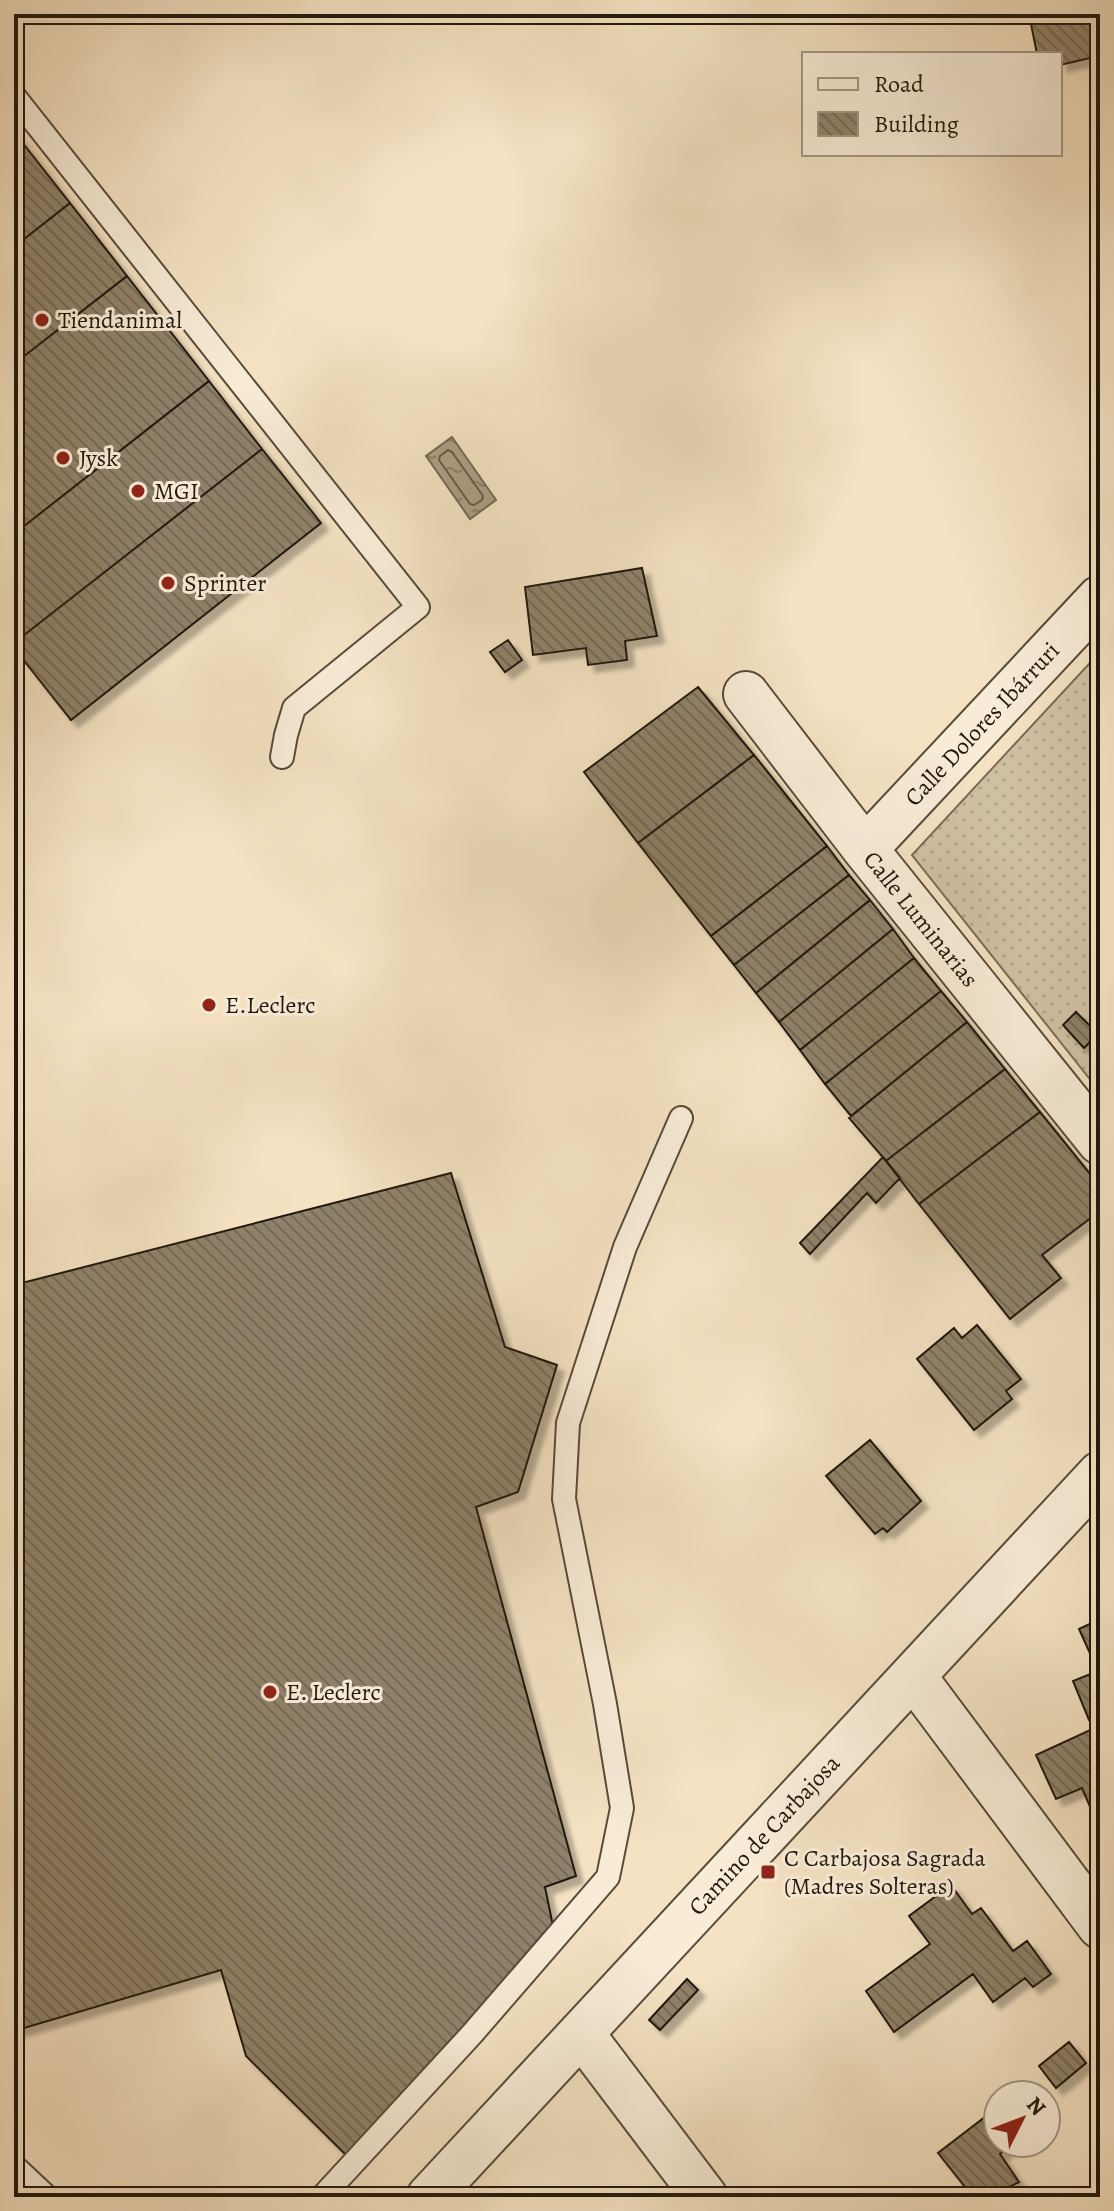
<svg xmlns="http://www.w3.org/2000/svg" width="1114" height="2211" font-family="Alegreya,serif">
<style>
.grass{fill:url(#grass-dots);stroke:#786c58;stroke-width:2}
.water{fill:url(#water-ripples);stroke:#746954;stroke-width:2}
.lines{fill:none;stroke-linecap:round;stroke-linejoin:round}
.shore{stroke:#665c48;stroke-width:2}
.building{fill:url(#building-back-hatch);stroke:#21190d;stroke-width:2;filter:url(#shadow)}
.lane-casing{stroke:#564b3a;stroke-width:26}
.street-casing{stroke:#564b3a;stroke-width:48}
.lane{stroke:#f8ecd7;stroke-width:22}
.street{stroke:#f8ecd7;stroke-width:44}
.poi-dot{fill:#8f2418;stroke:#f8ecd7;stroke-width:3}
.labels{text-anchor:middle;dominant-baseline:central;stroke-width:6;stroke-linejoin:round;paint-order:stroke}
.poi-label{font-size:24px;fill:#21190d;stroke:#f8ecd7;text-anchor:start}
.street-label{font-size:24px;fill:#21190d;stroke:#f8ecd7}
</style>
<defs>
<pattern id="grass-dots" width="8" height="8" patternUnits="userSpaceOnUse" patternTransform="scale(2)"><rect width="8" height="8" fill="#d0c0a3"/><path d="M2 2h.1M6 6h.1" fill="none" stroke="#b2a48b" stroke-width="1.8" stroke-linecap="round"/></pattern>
<pattern id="water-ripples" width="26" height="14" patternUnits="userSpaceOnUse" patternTransform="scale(2)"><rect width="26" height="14" fill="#ac9e84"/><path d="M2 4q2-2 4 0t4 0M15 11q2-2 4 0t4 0" fill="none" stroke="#8c806a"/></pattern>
<pattern id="building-back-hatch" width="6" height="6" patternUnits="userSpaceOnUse" patternTransform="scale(2)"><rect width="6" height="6" fill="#8f826b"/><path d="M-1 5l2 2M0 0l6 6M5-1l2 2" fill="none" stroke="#746a56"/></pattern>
<filter id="shadow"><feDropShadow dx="7" dy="7" stdDeviation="2" flood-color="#0004"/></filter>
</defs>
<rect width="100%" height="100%" fill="#f4e2c2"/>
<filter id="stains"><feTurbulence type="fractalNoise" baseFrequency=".0025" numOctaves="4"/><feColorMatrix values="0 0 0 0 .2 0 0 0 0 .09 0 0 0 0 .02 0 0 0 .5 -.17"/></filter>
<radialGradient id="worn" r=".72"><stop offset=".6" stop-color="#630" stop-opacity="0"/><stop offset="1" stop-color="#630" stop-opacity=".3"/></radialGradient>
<path class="grass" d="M1100 652V1092L912 855Z"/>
<path class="water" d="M452 437 496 500 470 519 426 456Z"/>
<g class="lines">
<path class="shore" d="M448 450 452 452 483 496 482 500 474 505 470 504 439 460 440 456Z"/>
</g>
<path class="building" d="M1029 14H1100V65L1093 67 1090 58 1060 65V54H1037Z
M14 132 70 203 14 247Z
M70 203 127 276 14 364V247Z
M127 276 209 381 14 534V364Z
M209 381 262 449 14 643V534Z
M262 449 321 523 71 720 14 648V643Z
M642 568 657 636 625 641 627 660 588 665 586 648 533 655 525 587Z
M508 640 522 660 505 672 490 652Z
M698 687 754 755 638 843 584 772Z
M754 755 827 846 711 936 638 843Z
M827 846 849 875 734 965 711 936Z
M849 875 870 900 756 993 734 965Z
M870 900 893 929 779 1022 756 993Z
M893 929 914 958 800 1050 779 1022Z
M914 958 941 991 825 1084 800 1050Z
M941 991 967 1022 851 1116 825 1084Z
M1076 1012 1098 1034 1084 1048 1063 1025Z
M967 1022 1005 1069 886 1161 849 1118Z
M1005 1069 1040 1112 919 1204 886 1161Z
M1040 1112 1100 1186V1211L1042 1255 1061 1278 1010 1319 919 1204Z
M883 1157 900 1178 876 1203 867 1193 810 1254 800 1243Z
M451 1173 505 1347 557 1365 518 1492 476 1507 576 1876 545 1887 553 1926 348 2157 246 2056 221 1970 14 2031V1285Z
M977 1325 1021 1379 1006 1391 1012 1399 974 1430 917 1359 954 1328 962 1338Z
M870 1440 921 1501 887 1532 883 1528 875 1534 826 1476Z
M1100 1619V1830L1082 1788 1056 1799 1036 1755 1097 1727 1094 1718 1089 1720 1073 1681 1098 1671 1079 1629Z
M951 1885 972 1914 981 1908 1013 1951 1027 1941 1051 1974 1033 1987 1025 1978 993 2002 973 1974 894 2032 866 1991 930 1944 909 1916Z
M687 1979 698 1990 660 2030 649 2020Z
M1069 2042 1086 2063 1056 2088 1039 2066Z
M985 2117 998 2134V2143H1005L1009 2147 1000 2154 1019 2182 1009 2187 1018 2197H973L938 2153Z"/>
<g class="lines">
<g class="lane-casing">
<path id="lane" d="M14 96 418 607 294 708 286 735 282 757
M14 2166 47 2197
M322 2197 472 2034 608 1877 622 1808 605 1704 564 1499 568 1423 625 1247 681 1118"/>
</g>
<g class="street-casing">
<path id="street" d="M746 694 865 849 1100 1142
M865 849 1100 598
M914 1677 1100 1926
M581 2033 705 2197
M429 2197C652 1955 878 1716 1100 1474"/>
</g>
<use href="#lane" class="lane"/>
<use href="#street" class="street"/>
</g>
<g class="poi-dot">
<circle cx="42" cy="320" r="8"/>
<circle cx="63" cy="458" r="8"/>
<circle cx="138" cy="491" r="8"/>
<circle cx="168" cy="583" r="8"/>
<circle cx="209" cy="1005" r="8"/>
<circle cx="270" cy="1692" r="8"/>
<rect x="760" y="1864" width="16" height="16" rx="4"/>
</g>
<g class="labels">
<g class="poi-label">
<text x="58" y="320">Tiendanimal</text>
<text x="79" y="458">Jysk</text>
<text x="154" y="491">MGI</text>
<text x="184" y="583">Sprinter</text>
<text x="225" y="1005">E.Leclerc</text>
<text x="286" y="1692">E. Leclerc</text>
<text x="784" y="1858">C Carbajosa Sagrada<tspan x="784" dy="28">(Madres Solteras)</tspan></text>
</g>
<g class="street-label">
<text transform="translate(982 724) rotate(-47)">Calle Dolores Ibárruri</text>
<text transform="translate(921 919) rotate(51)">Calle Luminarias</text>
<text transform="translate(764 1835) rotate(-47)">Camino de Carbajosa</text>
</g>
</g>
<rect width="1114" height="2211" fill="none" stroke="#f4e2c2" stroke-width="48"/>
<rect x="16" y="16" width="1082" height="2179" fill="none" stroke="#21190d" stroke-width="4"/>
<rect x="24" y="24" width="1066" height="2163" fill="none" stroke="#21190d" stroke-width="2"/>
<rect x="802" y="52" width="260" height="104" fill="#f8ecd7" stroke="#a29886" stroke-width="2"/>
<rect x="818" y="78" width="40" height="12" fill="#f8ecd7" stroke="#a29886" stroke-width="2"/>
<text x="874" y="92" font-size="24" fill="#21190d">Road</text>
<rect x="818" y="112" width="40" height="24" fill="url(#building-back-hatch)" stroke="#a29886" stroke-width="2"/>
<text x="874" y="132" font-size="24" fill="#21190d">Building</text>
<g transform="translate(1022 2119) rotate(48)"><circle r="38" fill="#f8ecd7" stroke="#a29886" stroke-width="2"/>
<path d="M0-6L14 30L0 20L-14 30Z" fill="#8f2418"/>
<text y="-12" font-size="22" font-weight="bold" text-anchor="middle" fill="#21190d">N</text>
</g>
<rect width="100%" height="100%" filter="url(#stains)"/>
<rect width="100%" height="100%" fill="url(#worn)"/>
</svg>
